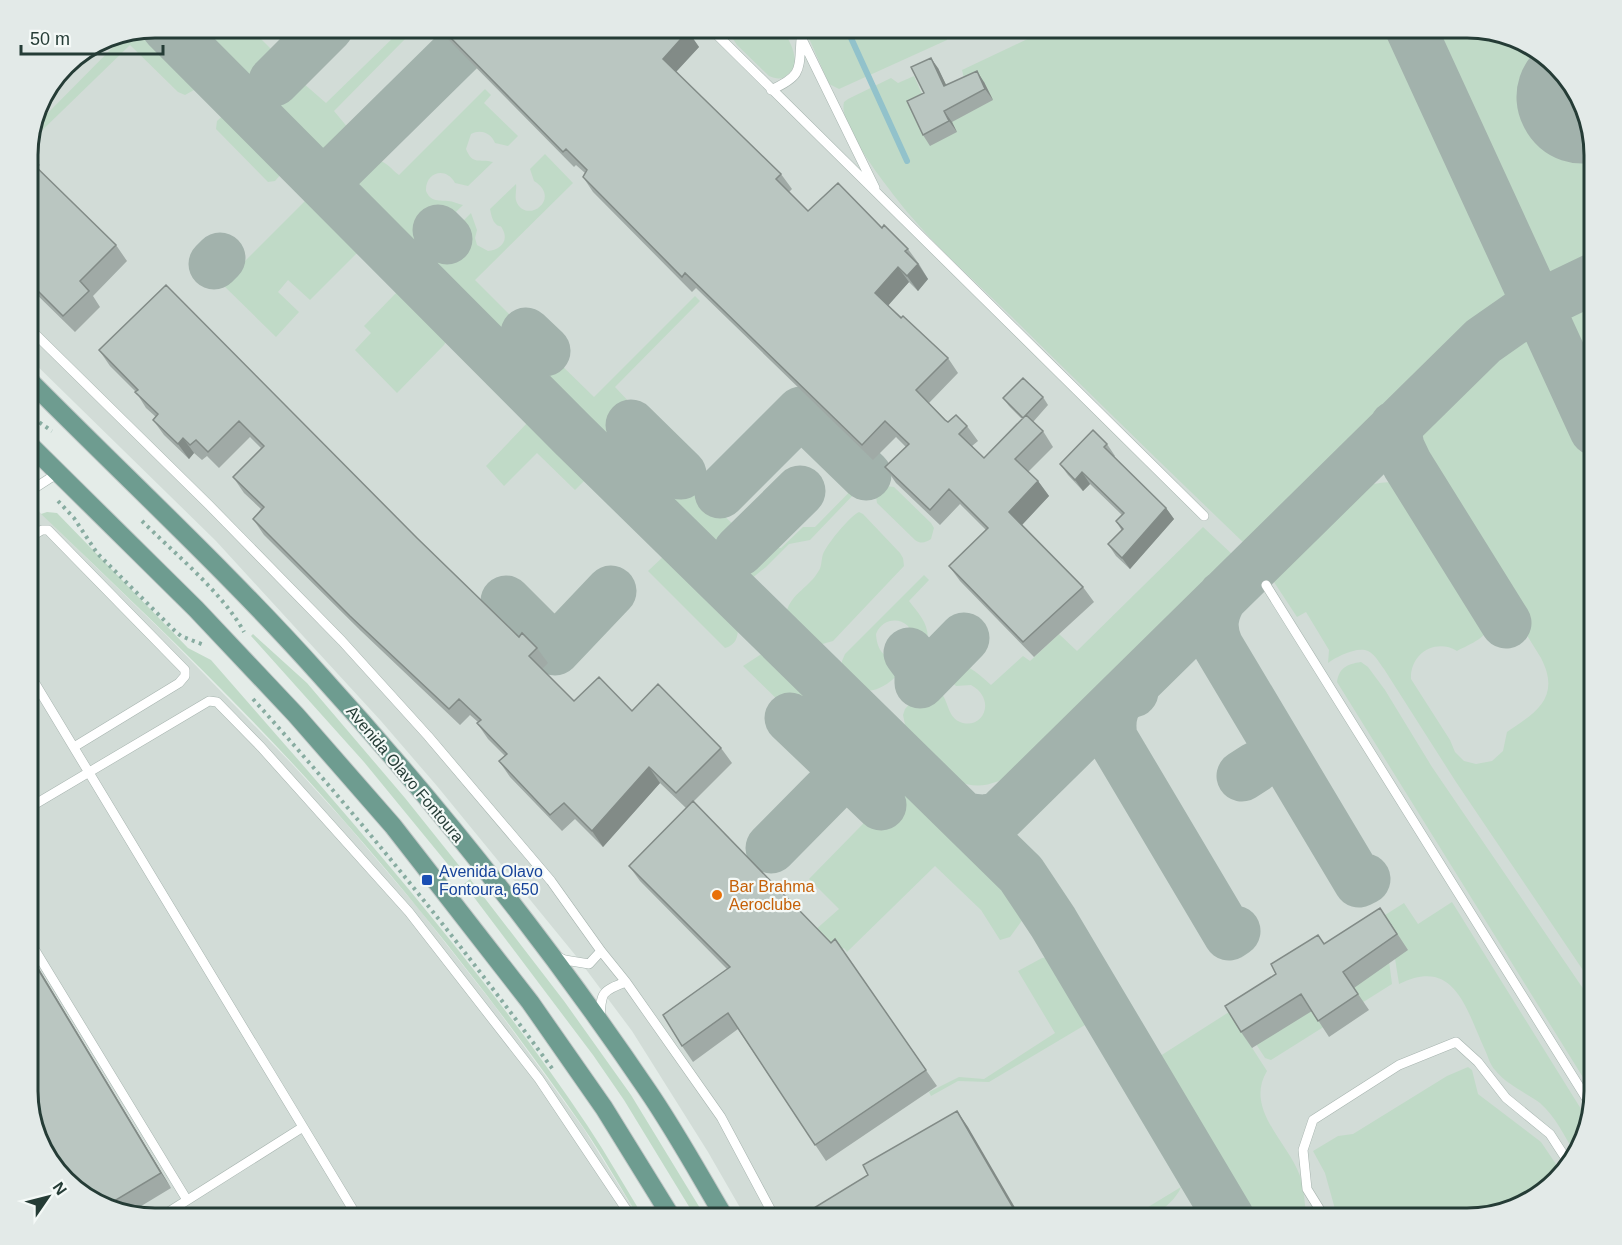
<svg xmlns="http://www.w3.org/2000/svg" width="1622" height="1245" font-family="Arial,sans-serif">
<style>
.built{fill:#d2dcd7}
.green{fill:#c0dac7}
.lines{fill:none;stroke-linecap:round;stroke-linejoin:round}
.stream{stroke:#92c2cb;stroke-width:6}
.taxiway{stroke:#a2b2ac;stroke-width:51}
.runway{stroke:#a2b2ac;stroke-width:129}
.lane-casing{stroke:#a7b4af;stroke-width:10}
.primary-casing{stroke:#c2c8c7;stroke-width:20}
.path{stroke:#88aca1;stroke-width:4;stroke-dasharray:3 4.5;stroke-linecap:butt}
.lane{stroke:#fff;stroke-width:9}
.primary{stroke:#6e9c90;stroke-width:18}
.wall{fill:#a0aaa6}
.shaded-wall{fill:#828b87}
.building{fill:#bac6c1;stroke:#828b87;stroke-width:1.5}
.transit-dot{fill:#1a4fb4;stroke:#f4f9f7;stroke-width:2}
.food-dot{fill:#e8710a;stroke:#f4f9f7;stroke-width:2}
.labels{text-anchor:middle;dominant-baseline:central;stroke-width:4.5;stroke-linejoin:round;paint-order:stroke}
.street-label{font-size:16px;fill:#253c36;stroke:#f4f9f7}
.transit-label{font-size:16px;fill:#164399;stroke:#f4f9f7;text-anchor:start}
.food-label{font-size:16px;fill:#c56008;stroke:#f4f9f7;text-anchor:start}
.rim{fill:none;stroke:#253c36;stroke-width:3}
</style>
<rect width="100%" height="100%" fill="#e4ece8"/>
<path class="built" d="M155 27H1468L1545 54 1582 98 1595 154V1091L1568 1168 1524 1205 1467 1218H746L708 1152 632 1031 576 956 437 786 381 721 216 541 27 356V146L40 98 70 59 106 37Z
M27 500 167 636 292 764 344 821 418 908 494 1005 584 1129 639 1218H154L77 1191 40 1147 27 1098Z"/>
<path class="green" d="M191 27H253L251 29 272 50C272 64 255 82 240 81L193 36Z
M725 27H782C789 41 804 63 787 75 782 80 776 79 769 76L737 45Z
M804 27H942L947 40 839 89 829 84Z
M1035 27H1399L1509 266 1513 284 1504 304 1446 350 1247 546C1168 470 1090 394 1012 317 977 283 940 251 909 214 893 194 837 126 844 102L848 99 891 78 898 83 914 76 923 96 964 78 962 70 1038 34Z
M1421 27H1468L1545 54 1581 97 1595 154V256C1576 265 1550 285 1531 267Z
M148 28 197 78 194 90 185 95 178 92 130 45 27 145 32 129 122 38 119 34Z
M399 32 405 39 334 111 349 129C348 143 331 155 317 156L276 115C273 100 292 89 303 83L326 103Z
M485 89 491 95 484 103 518 136 508 146 495 143C491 133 481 129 471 134L466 149C473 166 479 158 493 162L468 186 455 183C446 166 425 172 426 191 431 202 437 200 448 201 453 201 458 204 463 205L417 250H410L356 197 353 192C353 181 367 161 379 161 386 161 393 171 399 175Z
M226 113H233L282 163V173L275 181 268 182 216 129 217 121Z
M545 154 573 183 475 280 518 323V335C514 340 510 341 503 341L432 272 427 263V258L471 213 477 230 475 238 477 245 488 251C499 250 509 242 503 230 500 223 500 229 495 223 492 220 491 213 490 209L516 184C517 190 514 197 517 203 528 224 562 198 534 181L530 169Z
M311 195 363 247 310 300 288 280 278 292 299 312 276 337 222 284Z
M401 290 406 291 443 327 449 336 444 345 397 393 355 350 371 333 364 326 395 294Z
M695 296 700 301 615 387 631 404 635 416 630 426 618 437 601 436 536 373 540 360 550 354 594 397Z
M1595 299V407L1569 347 1564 327 1573 310Z
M1530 337 1543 345 1547 350 1595 454V988L1456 782 1384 669C1380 664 1375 654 1368 651 1357 646 1336 657 1328 663L1329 650 1306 612 1297 617 1270 576 1360 489C1375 482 1390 480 1406 485L1489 616C1494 636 1472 643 1457 651 1435 638 1410 654 1411 679L1450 740 1455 752 1464 761 1476 764 1492 761 1503 751 1507 732C1537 712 1561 697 1541 658L1419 461 1413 441 1414 434 1503 348 1516 339Z
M529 421 587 478 575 490 537 453 504 486 486 466Z
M876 465 879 468 810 540 789 544 766 567 751 579 747 577C749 559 761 544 781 548L803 527H815Z
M692 470 702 475 727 500 718 510 739 530 727 540 712 543 668 500C668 484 677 474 692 470Z
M886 486 894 487 931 523 934 528 931 539C925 543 921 544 915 540L877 503 876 496Z
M47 512 57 513 188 648 211 660C342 810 476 959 587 1125 607 1155 625 1187 644 1218H639C621 1188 603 1156 583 1127 509 1021 430 919 345 822 251 713 145 614 41 514Z
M859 512 863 514 900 553 903 558 904 566 833 641 819 645 786 616C788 595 808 589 818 572 822 567 821 560 823 554 827 544 850 516 859 512Z
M1203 527 1233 555 1016 771C998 784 977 791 956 780L907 734 903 715 905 709 927 685C951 688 943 715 960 722 982 731 998 700 971 685L956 686 942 673 941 670C960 655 977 672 991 685L1023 656 1030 661 1059 634 1077 651Z
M665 555 738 627C738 637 736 645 725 648L648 571Z
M924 575 929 580 909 601C920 615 931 626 927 645L920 651 913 644C917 619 885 611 876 634 877 650 884 661 902 657L907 665C896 677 881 694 862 690L842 671V661L845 654Z
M253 634 307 683 405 798 461 868 455 873 364 762 251 636Z
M763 653 768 654 809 695 792 714 743 666Z
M1361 662 1368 667 1385 690 1432 767 1595 1006 1594 1095 1337 682C1339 668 1347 664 1361 662Z
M902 784 1005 884 1026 915 1010 937 1000 940 981 910 935 866 847 952 844 948 836 954 814 931 839 909 809 879Z
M470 879 564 1001 631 1095 706 1218H696L624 1100 593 1055 464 884Z
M1452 902 1586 1117 1574 1152C1564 1135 1555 1116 1540 1103 1525 1092 1507 1085 1495 1070 1490 1065 1488 1056 1485 1050 1466 1009 1455 956 1399 984L1394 952 1374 922 1404 903 1418 924Z
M1050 957 1090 1022 989 1082 958 1081 931 1096 929 1092 959 1077 984 1079 1055 1033 1018 971 1042 958Z
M1389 961 1392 984 1271 1060 1265 1058 1234 1010Z
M1229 1012 1267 1071C1244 1109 1288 1142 1300 1176 1305 1190 1304 1204 1307 1218H1253L1157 1058Z
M1468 1067 1472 1070 1478 1094 1541 1142 1562 1173 1524 1205 1468 1218H1340L1335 1209 1325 1173 1313 1151 1338 1136 1353 1134 1447 1076Z
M1181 1187C1176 1200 1159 1214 1145 1218 1140 1219 1134 1218 1130 1218Z"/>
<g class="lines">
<path class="stream" d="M846 27 907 161"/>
<path class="taxiway" d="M167 27 573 435 1021 874 1053 922 1229 1218
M1410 27 1595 430
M274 81 328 27
M334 173 459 50
M438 230 447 239
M214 264 220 258
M526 333 545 351
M631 425 681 474
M1395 426 1399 447 1407 464 1506 623
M720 493 801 412 866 475
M739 551 800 491
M1223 596C1212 613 1210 628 1218 646L1359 882 1365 879
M506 601 555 650 611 591
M909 653 920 668V683L964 638
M1133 692C1112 697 1109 719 1112 738L1229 935 1235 931
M790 718 881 805
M1242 776 1256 767
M965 818C978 820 989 822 1001 815L1483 341 1526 311 1595 278
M771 848 846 772"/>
<path class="runway" d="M1581 97 1582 99"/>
<g class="lane-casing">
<path id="lane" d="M709 27 1204 516
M796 27 875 188
M771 90C802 76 799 71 801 39
M27 326 209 505 342 641 428 736 551 881 601 951 626 982 721 1117 775 1218
M27 493 58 473
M27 539 42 530H48L185 670V676L179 683 74 747
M1266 585 1590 1104
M27 670 358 1218
M27 809 209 701 217 702 261 747 409 912 539 1079 632 1218
M27 937 187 1200
M556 956 565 960 589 964 601 951
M600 1019C601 993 601 991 626 982
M159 1218 303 1127
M1325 1218 1307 1189 1303 1150 1313 1120 1399 1065 1456 1042 1478 1062 1506 1098 1550 1134 1570 1165"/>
</g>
<g class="primary-casing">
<path id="primary" d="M27 378C125 477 228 572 321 676 439 806 549 945 648 1091 676 1132 700 1176 725 1218
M27 442 196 609 296 715 393 826 530 1002 604 1108 672 1218"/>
</g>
<path class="path" d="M27 414 52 431
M58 501 74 518 97 553 176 632 181 636 204 645
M142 521C174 553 223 593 244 632
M253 699C360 818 460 942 554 1071"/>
<use href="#lane" class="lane"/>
<use href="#primary" class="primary"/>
</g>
<path class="wall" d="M436 27H684L699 47 676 72 781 174 792 189 789 192 808 211 882 228 908 249 919 264 928 279 918 291 909 282 888 305 948 358 958 373 929 403 948 422 967 426 978 441 972 446 984 458 1022 419 1009 406 1003 398 1043 397 1048 405 1033 422 1043 431 1053 447 1028 472 1038 481 1049 496 1022 525 1083 587 1094 602 1034 657 960 581 949 566 986 530 960 504 940 525 896 483 885 467 906 447 896 437 873 460 696 288 692 292 593 192 583 177 585 173 576 165 574 167Z
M946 27H957L949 31Z
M938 68 946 85 984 82 993 100 952 122 957 132 930 146 923 135 924 93Z
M27 148 40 165 37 168 116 245 127 261 93 296 100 307 75 332 27 285Z
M166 285 417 538 519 637 537 648 548 663 542 669 574 701 632 711 721 748 732 763 693 802 831 943 835 939 937 1086 826 1161 738 1029 693 1062 682 1046 727 969 640 881 629 866 686 808 660 783 603 847 575 819 562 831 510 777 499 761 505 756 488 739 477 723 478 722 470 715 460 725 361 631 264 535 253 519 261 509 244 493 233 477 261 448 250 437 219 468 207 456 202 460 194 453 189 459 164 435 153 420 156 417 146 408 136 392 110 366 99 350Z
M1107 444 1115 456 1114 457 1166 508 1174 519 1130 569 1116 556 1108 544 1122 531 1116 521 1122 515 1090 484 1083 491 1068 475 1060 464Z
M1391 924 1408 950 1354 988 1369 1010 1329 1037 1312 1011 1252 1048 1241 1032 1276 974 1324 944Z
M27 949 171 1188 133 1211 77 1191 27 1098Z"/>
<path class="shaded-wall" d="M688 31 699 47 674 74 663 59Z
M931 58 938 68 952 97 944 86Z
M977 71 984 82 993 100 985 89Z
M944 111 952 122 957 132 949 121Z
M918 264 928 279 918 291 907 276Z
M898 267 909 282 886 308 875 293Z
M183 438 194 453 189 459 178 444Z
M1082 472 1090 484 1083 491 1075 480Z
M1038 481 1049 496 1020 527 1009 512Z
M1166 508 1174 519 1130 569 1122 558Z
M649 767 660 783 603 847 592 831Z
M27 949 171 1188 161 1173 27 951Z
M957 1111 968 1127 1021 1218H1019Z"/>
<path class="building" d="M440 27H684L688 31 663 59 781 174 776 179 808 211 838 183 882 228 884 225 908 249 905 251 918 264 907 276 898 267 875 293 901 318 903 316 948 358 916 390 945 420 948 422 956 415 967 426 959 434 984 458 1026 415 1043 431 1015 459 1038 481 1009 512 1083 587 1023 642 949 566 988 528 949 489 930 510 885 467 909 444 885 421 862 445 685 273 682 277 583 177 587 170 566 149 563 152Z
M931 58 944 86 977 71 985 89 944 111 949 121 923 135 907 101 924 93 911 67Z
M27 158 116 245 80 281 89 291 63 316 27 280Z
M166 285 417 538 519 637 522 633 537 648 529 656 574 701 599 677 632 711 658 684 721 748 676 793 649 767 592 831 564 803 550 815 499 761 507 754 477 723 481 720 459 699 449 709 350 616 253 519 264 507 233 477 264 446 239 421 208 452 196 440 190 445 183 438 178 444 153 420 158 414 135 392 138 390 99 350Z
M1023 378 1043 397 1023 418 1003 398Z
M1093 430 1107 444 1104 447 1166 508 1122 558 1108 544 1123 529 1116 521 1124 513 1082 472 1075 480 1060 464Z
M693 801 831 943 835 939 926 1070 815 1145 728 1013 682 1046 663 1015 730 967 629 866Z
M1380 908 1397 934 1343 972 1358 994 1318 1021 1301 994 1241 1032 1225 1006 1276 974 1271 964 1318 935 1324 944Z
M27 951 161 1173 111 1203 77 1191 40 1147 27 1098Z
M957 1111 1019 1218H813L809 1211 868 1175 863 1165Z"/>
<rect class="transit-dot" x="421" y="874" width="12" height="12" rx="3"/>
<circle class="food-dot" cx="717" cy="895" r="6"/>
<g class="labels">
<g class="street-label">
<text transform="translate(405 774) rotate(50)">Avenida Olavo Fontoura</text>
</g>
<g class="transit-label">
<text x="439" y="871">Avenida Olavo<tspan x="439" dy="18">Fontoura, 650</tspan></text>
</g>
<g class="food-label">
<text x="729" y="886">Bar Brahma<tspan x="729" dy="18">Aeroclube</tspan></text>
</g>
</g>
<path d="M0 0H1622V1245H0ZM155 38H1467A117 117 0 0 1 1584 155V1091A117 117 0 0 1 1467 1208H155A117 117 0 0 1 38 1091V155A117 117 0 0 1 155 38Z" fill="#e3eae8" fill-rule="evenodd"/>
<path class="rim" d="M155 38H1467A117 117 0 0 1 1584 155V1091A117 117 0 0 1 1467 1208H155A117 117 0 0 1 38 1091V155A117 117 0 0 1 155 38Z"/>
<g transform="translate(48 1197) rotate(55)" stroke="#f4f9f7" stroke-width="4.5" paint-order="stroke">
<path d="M0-4.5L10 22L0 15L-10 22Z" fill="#253c36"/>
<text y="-9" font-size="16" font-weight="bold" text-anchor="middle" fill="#253c36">N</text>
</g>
<path d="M21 45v9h142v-9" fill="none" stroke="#253c36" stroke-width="3"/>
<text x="30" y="45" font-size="18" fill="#253c36" stroke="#f4f9f7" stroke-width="4.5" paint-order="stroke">50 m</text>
</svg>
